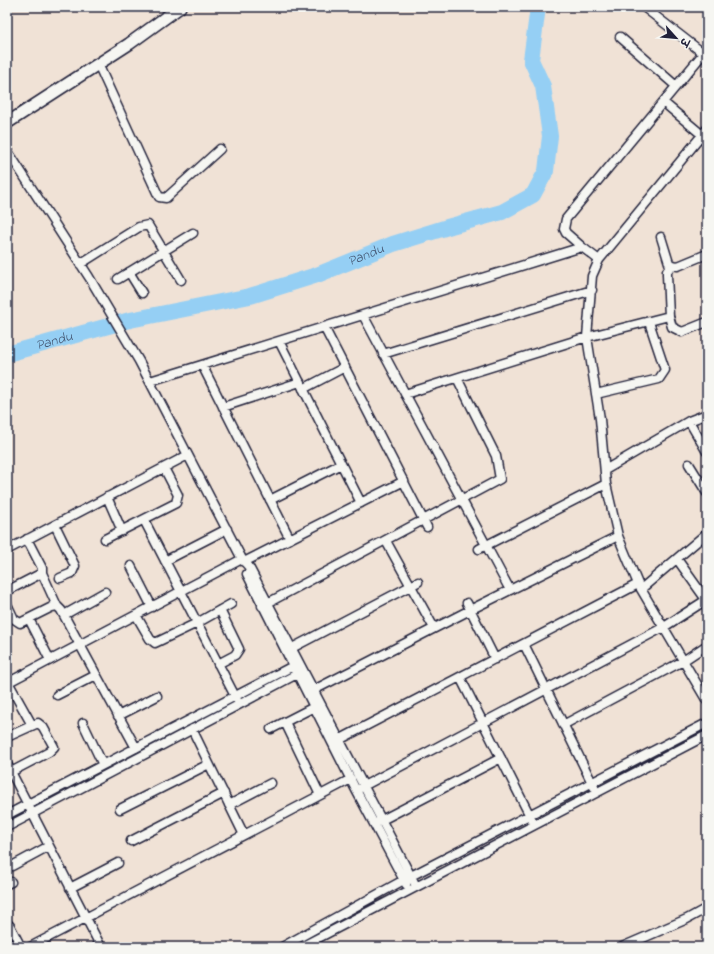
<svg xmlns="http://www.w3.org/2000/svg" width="714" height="954" font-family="'Indie Flower','Playpen Sans Deva',sans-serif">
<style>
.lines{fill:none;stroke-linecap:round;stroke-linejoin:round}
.river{stroke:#95cff4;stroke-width:16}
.street-casing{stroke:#22223b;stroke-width:11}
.secondary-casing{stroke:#22223b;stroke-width:14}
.street{stroke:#f6f6f2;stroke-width:8}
.secondary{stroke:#f6f6f2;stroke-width:11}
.labels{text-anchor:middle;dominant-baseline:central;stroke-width:4;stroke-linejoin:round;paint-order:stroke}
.water-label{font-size:14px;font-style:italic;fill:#445672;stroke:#f6f6f2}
</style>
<rect width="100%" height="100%" fill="#f0e2d6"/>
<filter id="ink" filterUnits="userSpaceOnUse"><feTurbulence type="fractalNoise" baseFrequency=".025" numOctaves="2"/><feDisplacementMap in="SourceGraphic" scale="8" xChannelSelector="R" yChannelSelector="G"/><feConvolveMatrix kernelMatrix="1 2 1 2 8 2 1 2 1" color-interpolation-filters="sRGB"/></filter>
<g filter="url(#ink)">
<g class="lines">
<path class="river" id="s1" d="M7 354 130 320 250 296 317 275 393 244 451 226 502 212 533 195 546 171 550 136 543 86 531 60 538 7"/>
<g class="street-casing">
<path id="street" d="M645 8 703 53
M620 37 676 86
M98 64 159 197 166 198 220 149
M663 102 707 139
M707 129 599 260 592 276 587 337 600 419 606 484 618 536 638 584 707 701
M7 150 89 277 139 361 242 559 249 567 416 886
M661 237 669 263 672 265 678 266 707 254
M582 247 566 233 564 229 566 219 707 49
M80 264 139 227 148 225 181 280
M672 265 667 271V275L669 316 672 327 682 332 707 322
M129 272 142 293
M118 279 193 233
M363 315 510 590
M324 327 427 527
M279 341 361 503
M383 354 592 290
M202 365 290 539
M150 381 582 247 599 260
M303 389 345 367
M405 394 587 337 669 316
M596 394 659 379 665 370 649 322
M223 407 300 382
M689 421 707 452
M689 464 707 493
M605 470 689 421 707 414
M107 497 122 531
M270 500 341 464
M144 520 237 700
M55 525 75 566 72 573 60 578
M105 539 176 503 178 495 164 468
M386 541 434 628
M479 549 606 484
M7 550 188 455
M677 559 707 601
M165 561 227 529
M244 562 404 481
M131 566 152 607
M42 573 57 606
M247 574 356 790 406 884
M641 589 707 533
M7 591 42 573V568L27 539
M467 603 495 659
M7 604 14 619 20 623 52 607 57 606 61 610 136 748
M262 606 500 479 496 456 457 378
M64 615 105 592
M136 615 150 639 155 643 197 623 231 604
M29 619 50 660
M524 644 594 787
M292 648 418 582
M218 664 235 655 239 649 220 610
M460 677 532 820
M8 682 32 725
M7 683 242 559
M310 692 470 610 618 536
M57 695 96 675
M118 716 157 696
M285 722 320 795
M83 723 103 765
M563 725 683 661 707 645
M192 729 244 835
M271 729 314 707
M7 737 38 723 43 727 54 747 49 752 11 772
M335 742 638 584
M7 764 101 947
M356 790 664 627 706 600
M229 805 271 783
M120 809 209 764
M7 815 293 666
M378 822 501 758
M7 827 297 674
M131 841 224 793
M7 867 12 866 49 846
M7 884 11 882
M70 888 118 863
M7 923 10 926 21 947
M30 947 351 779
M282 947 411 876 707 723
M301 947 707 735
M622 947 687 919 707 908"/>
</g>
<g class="secondary-casing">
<path id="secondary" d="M7 123 129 44 180 7"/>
</g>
<use href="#street" class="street"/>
<use href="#secondary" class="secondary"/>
</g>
</g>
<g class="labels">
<g class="water-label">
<text stroke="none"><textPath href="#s1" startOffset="373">Pandu</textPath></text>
<text stroke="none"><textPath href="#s1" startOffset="49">Pandu</textPath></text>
</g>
</g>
<rect width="714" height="954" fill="none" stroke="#f6f6f2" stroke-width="24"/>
<rect x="12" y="12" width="690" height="930" fill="none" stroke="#22223b" stroke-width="1.5" filter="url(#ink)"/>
<g transform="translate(676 38) rotate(117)" stroke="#f6f6f2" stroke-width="3" paint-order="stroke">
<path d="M0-3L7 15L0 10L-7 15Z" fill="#22223b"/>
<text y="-6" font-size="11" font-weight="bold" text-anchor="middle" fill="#22223b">उ</text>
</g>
</svg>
